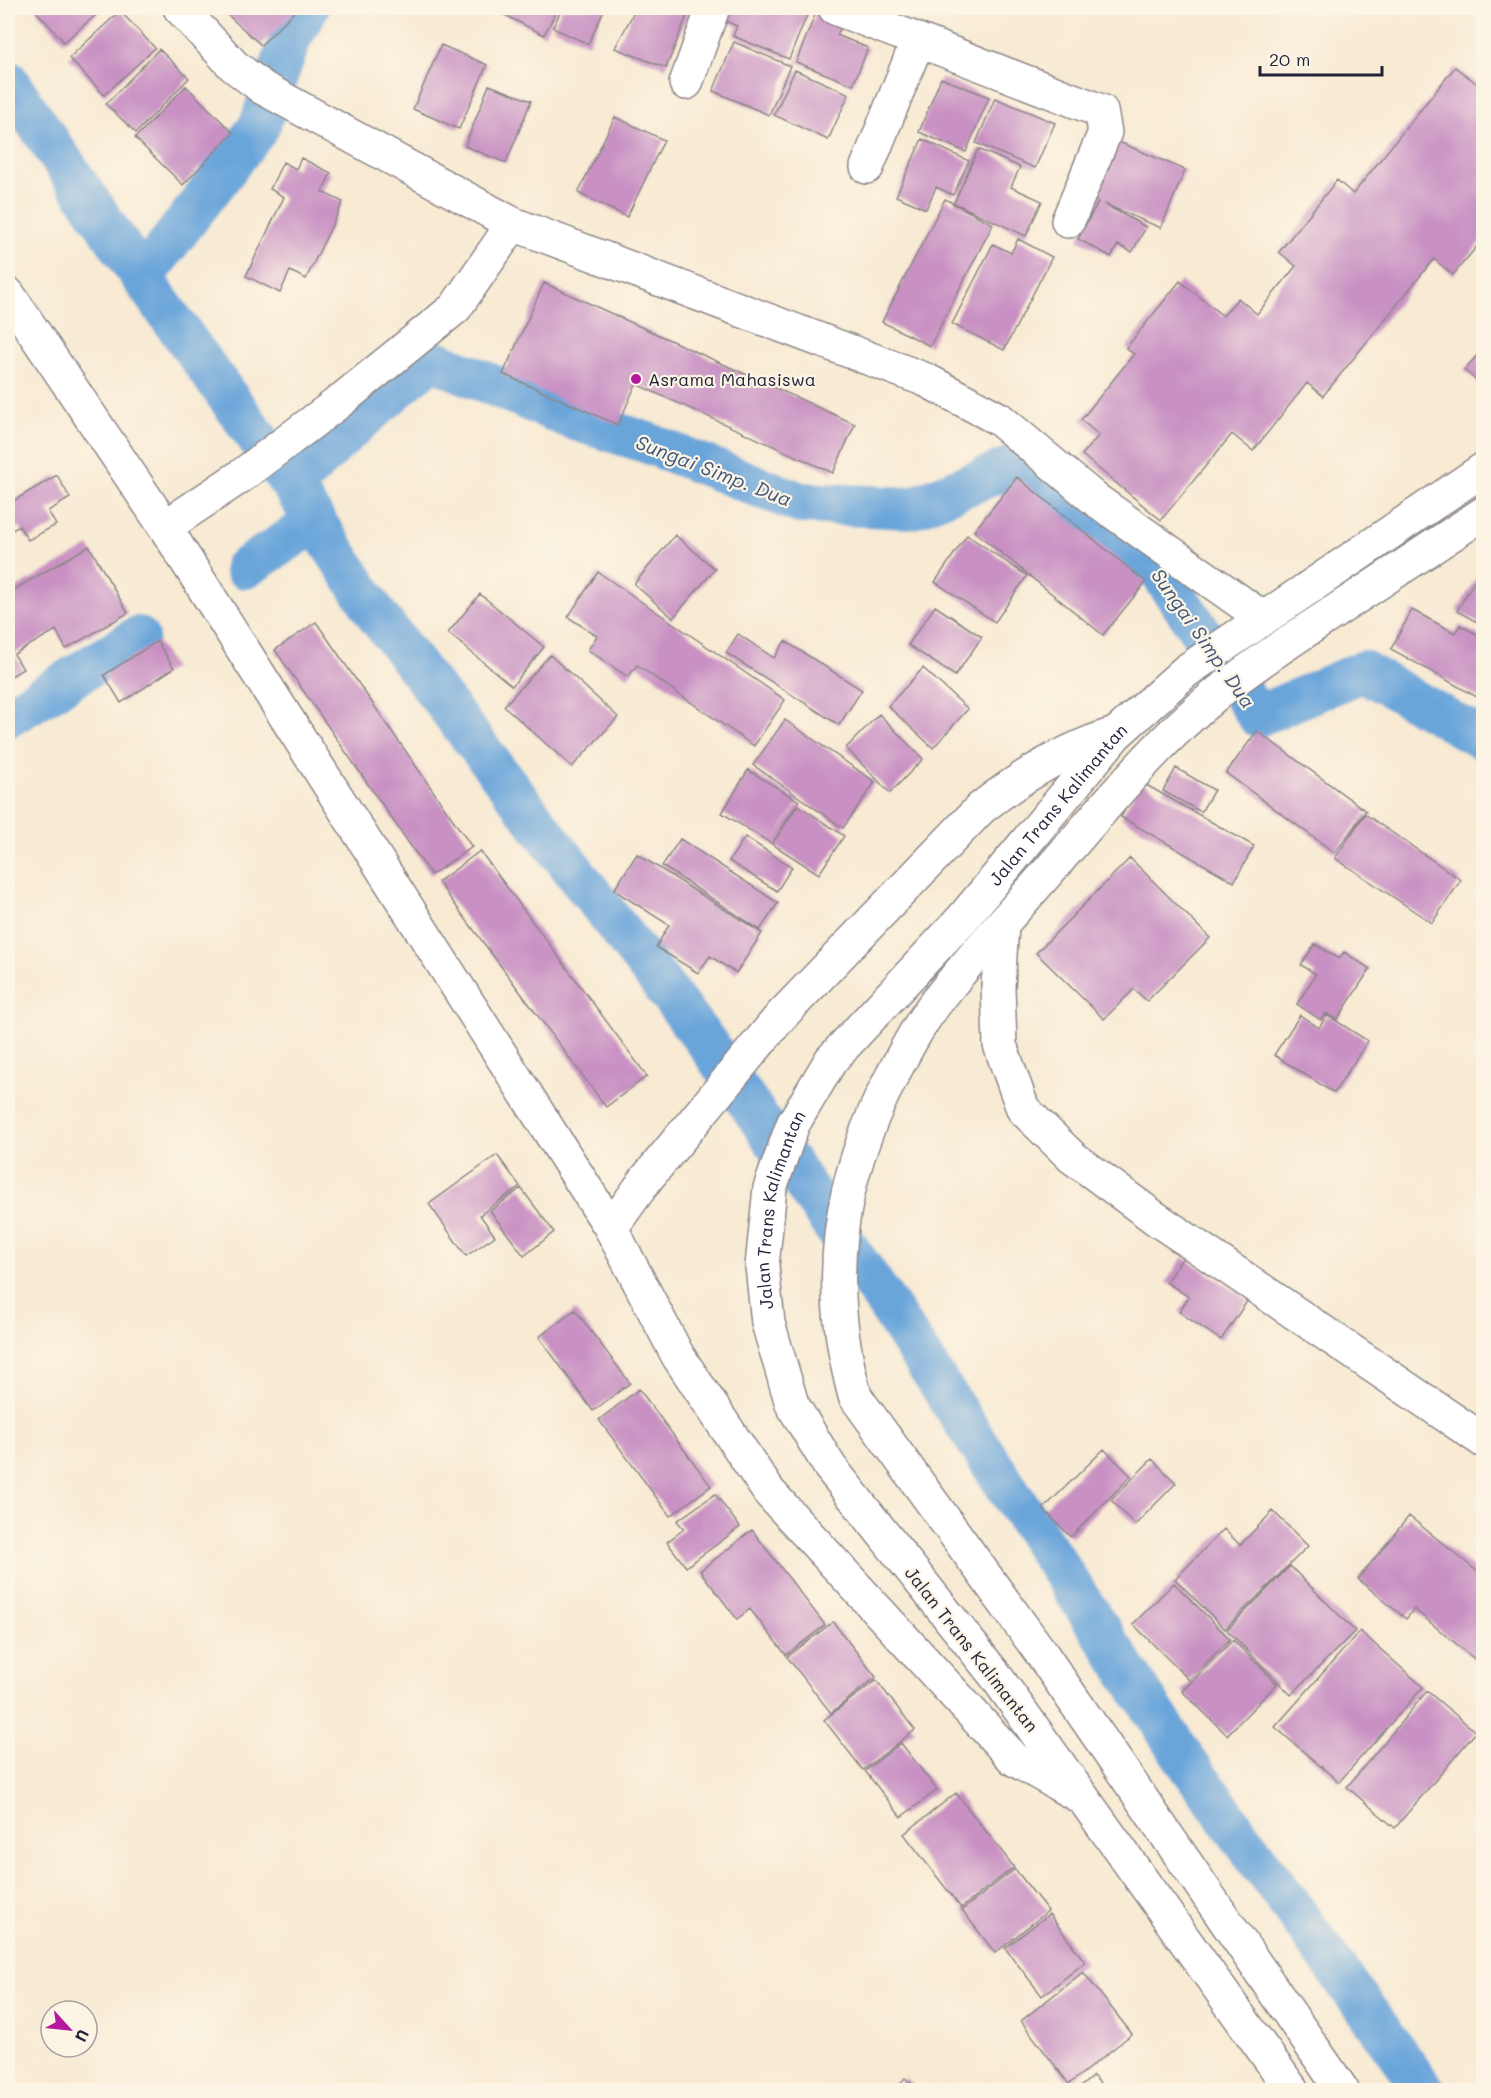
<svg xmlns="http://www.w3.org/2000/svg" width="1491" height="2098" font-family="Mali,sans-serif">
<style>
.lines{fill:none;stroke-linecap:round;stroke-linejoin:round}
.canal{stroke:#6aa5da;stroke-width:42}
.building{fill:#c890c3}
.minor-casing{stroke:#8d8687;stroke-width:36}
.major-casing{stroke:#8d8687;stroke-width:36}
.highway-casing{stroke:#8d8687;stroke-width:36}
.minor{stroke:#fff;stroke-width:33}
.major{stroke:#fff;stroke-width:33}
.highway{stroke:#fff;stroke-width:33}
.poi-dot{fill:#b5179e;stroke:#fcf5e5;stroke-width:2}
.labels{text-anchor:middle;dominant-baseline:central;stroke-width:4.5;stroke-linejoin:round;paint-order:stroke}
.poi-label{font-size:18px;fill:#22223b;stroke:#fcf5e5;text-anchor:start}
.street-label{font-size:18px;fill:#22223b;stroke:#fcf5e5}
.water-label{font-size:20px;font-style:italic;fill:#3f567b;stroke:#fcf5e5}
</style>
<rect width="100%" height="100%" fill="#fcf5e5"/>
<filter id="ink" filterUnits="userSpaceOnUse"><feTurbulence type="fractalNoise" baseFrequency=".0167" numOctaves="2"/><feDisplacementMap in="SourceGraphic" scale="12" xChannelSelector="R" yChannelSelector="G"/><feConvolveMatrix kernelMatrix="1 2 1 2 8 2 1 2 1" color-interpolation-filters="sRGB"/></filter>
<filter id="wash" filterUnits="userSpaceOnUse"><feTurbulence type="fractalNoise" baseFrequency=".008" numOctaves="4" result="noise"/><feDisplacementMap in="SourceGraphic" scale="24" xChannelSelector="R" yChannelSelector="G"/><feGaussianBlur stdDeviation="1.35" result="paint"/><feColorMatrix in="noise" values="0 0 0 0 0 0 0 0 0 0 0 0 0 0 0 0 0 1.4 0 .05"/><feComposite in="paint" operator="in"/></filter>
<g filter="url(#wash)">
<rect width="100%" height="100%" fill="#f8ead3"/>
<g class="lines">
<path class="canal" d="M8 81 142 278 292 486 379 618 709 1046 882 1297 1186 1761 1424 2090
M142 278 259 127 291 38 308 8
M292 486 351 429 431 359 575 420 648 443 800 503 912 508 1016 465 1155 565 1258 716 1363 671 1484 740
M245 568 314 523
M8 717 138 637"/>
</g>
<g id="blocks">
<path class="building" d="M40 8H104L64 42 36 11Z
M220 8H298L261 45Z
M491 8H558L544 35Z
M562 8H605L588 44 553 28Z
M636 8H690L666 68 615 48Z
M720 8H810L789 59 733 36 737 26 716 17Z
M817 10 844 21 837 35 868 48 853 85 796 62Z
M120 11 155 48 104 95 69 58Z
M734 42 790 66 769 115 713 91Z
M441 45 487 65 459 129 413 109Z
M159 49 189 78 136 133 106 104Z
M1455 67 1484 89V238L1453 275 1434 259 1323 396 1307 383 1253 451 1232 434 1161 520 1082 455 1099 435 1081 420 1134 354 1126 348 1180 281 1223 316 1238 298 1257 314 1296 266 1279 252 1337 180 1353 194Z
M795 70 849 94 828 140 774 115Z
M941 78 989 97 966 152 919 132Z
M489 85 531 101 506 163 465 146Z
M186 86 233 133 183 185 135 138Z
M995 98 1055 123 1035 168 976 143Z
M615 117 664 140 627 217 578 193Z
M922 139 969 161 953 195 936 187 926 209 896 196Z
M1119 142 1185 170 1161 228 1104 204 1146 227 1132 252 1118 245 1111 257 1078 239 1098 202 1094 200Z
M978 149 1020 167 1011 187 1042 201 1026 236 954 203Z
M301 158 331 173 322 192 343 202 306 279 290 271 280 293 246 276 284 197 270 189 283 162 296 169Z
M945 199 993 224 930 346 882 322Z
M1018 239 1052 257 1004 350 952 324 993 244 1011 253Z
M544 283 855 424 833 473 636 384 618 425 503 374Z
M1484 348V387L1464 370Z
M57 475 70 498 48 511 56 525 28 540 19 526 8 533V504Z
M1017 477 1146 582 1103 635 974 531Z
M675 535 715 569 673 618 634 584Z
M967 535 1027 576 995 622 935 582Z
M89 546 128 613 66 649 56 630 14 654 23 669 8 678V593Z
M1484 564V626L1457 611Z
M598 572 785 700 754 746 637 665 628 677 588 650 597 636 568 617Z
M480 594 544 647 512 686 448 633Z
M935 606 982 637 955 676 908 645Z
M1412 610 1455 633 1460 625 1484 638V701L1391 649Z
M316 622 472 847 431 875 275 650Z
M738 634 774 658 785 641 862 690 839 725 726 653Z
M157 641 174 668 121 703 104 675Z
M550 655 618 717 572 767 504 706Z
M923 668 968 709 933 748 888 706Z
M879 714 923 759 890 793 846 748Z
M785 720 875 782 843 828 753 765Z
M1257 731 1366 811 1335 853 1226 773Z
M1176 768 1214 790 1201 812 1163 791Z
M748 770 799 801 772 844 722 813Z
M1141 782 1254 846 1234 882 1121 817Z
M798 805 844 836 819 874 772 844Z
M1365 814 1461 880 1432 923 1335 858Z
M745 837 792 867 777 891 729 861Z
M680 839 778 903 760 930 662 866Z
M480 851 647 1076 606 1107 438 882Z
M637 854 762 933 736 973 710 956 698 973 656 947 669 925 614 890Z
M1130 858 1210 938 1147 1001 1134 989 1104 1019 1036 953Z
M1315 944 1339 959 1344 952 1370 969 1337 1020 1326 1013 1321 1020 1297 1004 1316 974 1301 965Z
M1300 1015 1319 1028 1327 1015 1368 1041 1334 1093 1274 1055Z
M497 1155 520 1186 480 1215 495 1236 466 1256 429 1204Z
M521 1188 554 1232 524 1256 490 1211Z
M1183 1257 1248 1300 1221 1340 1179 1312 1189 1297 1166 1282Z
M575 1310 630 1383 593 1411 539 1337Z
M639 1389 711 1486 670 1516 599 1420Z
M1104 1449 1131 1476 1071 1537 1043 1509Z
M1152 1459 1176 1483 1135 1525 1111 1500Z
M715 1494 740 1527 686 1567 667 1542 684 1529 677 1521Z
M1273 1511 1308 1546 1225 1629 1175 1579 1224 1529 1240 1545Z
M1409 1516 1484 1577V1667L1414 1609 1406 1619 1358 1579Z
M752 1530 825 1625 786 1655 750 1609 737 1619 700 1571Z
M1290 1566 1355 1631 1291 1695 1227 1630Z
M1174 1583 1230 1639 1189 1680 1133 1624Z
M833 1622 876 1677 831 1713 787 1657Z
M1360 1631 1423 1687 1339 1782 1275 1727Z
M1233 1640 1277 1684 1227 1735 1182 1691Z
M876 1680 915 1730 863 1770 824 1720Z
M1427 1691 1476 1732 1395 1828 1347 1787Z
M901 1743 937 1790 901 1817 865 1771Z
M956 1793 1014 1867 961 1908 904 1834Z
M1015 1869 1048 1911 995 1953 962 1910Z
M1049 1914 1085 1962 1042 1996 1005 1948Z
M1083 1972 1132 2034 1069 2084 1021 2021Z
M1093 2076 1107 2090H1077Z
M905 2078 919 2090H894Z"/>
</g>
</g>
<g filter="url(#ink)">
<use href="#blocks" fill-opacity="0" stroke="#8d8687" stroke-width="1.5"/>
<g class="lines">
<g class="minor-casing">
<path id="minor" d="M180 8 234 66 263 88 513 224 926 380 999 419 1096 500 1263 618
M835 8 1101 111 1105 132 1068 221
M686 83 713 8
M867 167 918 40
M165 527 241 476 339 402 455 308 513 224
M1002 925 998 987 1000 1045 1023 1109 1072 1157 1155 1218 1484 1441"/>
</g>
<g class="major-casing">
<path id="major" d="M8 294 165 527 611 1228"/>
</g>
<g class="highway-casing">
<g id="highway">
<path d="M1077 1795 1014 1759 769 1492 678 1356 611 1228 647 1178 781 1016 981 808C1022 776 1065 749 1115 734"/>
<path id="s1" d="M1292 2090 995 1675 830 1467 792 1404 768 1323 762 1266 770 1188 793 1124 831 1060 963 918 1116 734 1186 671 1484 469"/>
<path d="M1342 2090 1044 1657 855 1396C824 1282 837 1181 892 1076 905 1051 919 1024 937 1001 973 954 1015 910 1054 865 1106 806 1153 746 1214 696 1250 667 1289 642 1328 616 1380 582 1432 547 1484 513"/>
</g>
</g>
<use href="#minor" class="minor"/>
<use href="#major" class="major"/>
<use href="#highway" class="highway"/>
</g>
</g>
<circle class="poi-dot" cx="636" cy="379" r="6"/>
<g class="labels">
<g class="poi-label">
<text x="648" y="379">Asrama Mahasiswa</text>
</g>
<g class="street-label">
<text stroke="none"><textPath href="#s1" startOffset="1554">Jalan Trans Kalimantan</textPath></text>
<text stroke="none"><textPath href="#s1" startOffset="1050">Jalan Trans Kalimantan</textPath></text>
<text transform="translate(972 1649) rotate(52)">Jalan Trans Kalimantan</text>
</g>
<g class="water-label">
<text transform="translate(714 470) rotate(21)">Sungai Simp. Dua</text>
<text transform="translate(1204 638) rotate(55)">Sungai Simp. Dua</text>
</g>
</g>
<rect width="1491" height="2098" fill="none" stroke="#fcf5e5" stroke-width="30"/>
<g transform="translate(69 2029) rotate(117)"><circle r="28" fill="#fcf5e5" stroke="#a5a1a1" stroke-width="1.5"/>
<path d="M0-4.5L10 22L0 15L-10 22Z" fill="#b5179e"/>
<text y="-9" font-size="16" font-weight="bold" text-anchor="middle" fill="#22223b">U</text>
</g>
<path d="M1260 66v9h122v-9" fill="none" stroke="#22223b" stroke-width="3"/>
<text x="1269" y="66" font-size="18" fill="#22223b" stroke="#fcf5e5" stroke-width="4.5" paint-order="stroke">20 m</text>
</svg>
